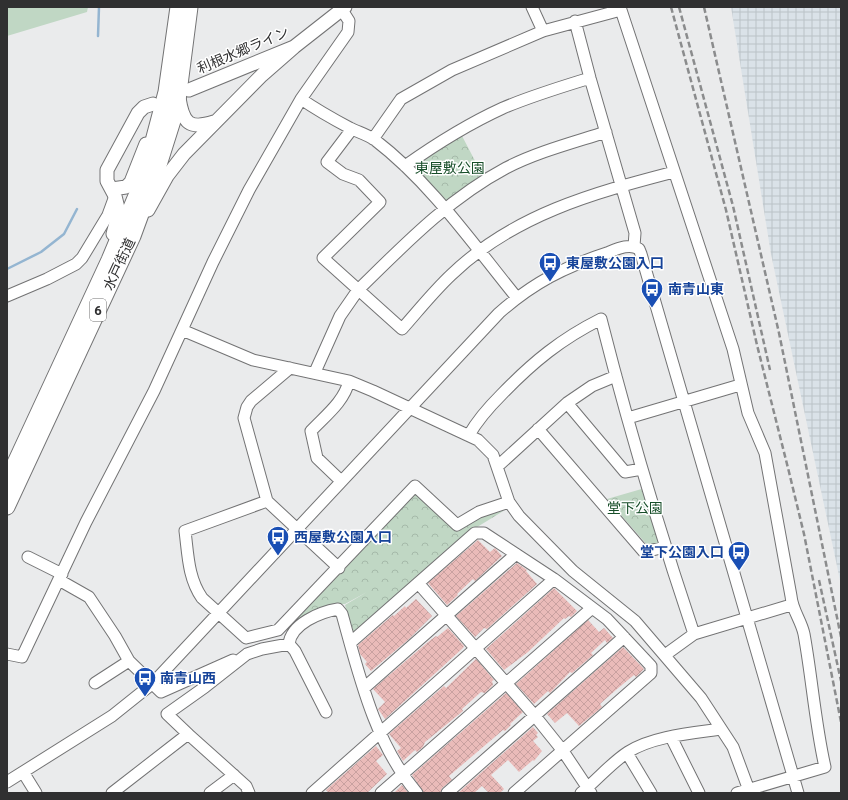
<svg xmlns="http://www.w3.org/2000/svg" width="848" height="800" font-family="Roboto,'Noto Sans JP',sans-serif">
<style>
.industrial{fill:url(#industrial-grid)}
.grass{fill:#c0d7c4}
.park{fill:url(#park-crowns)}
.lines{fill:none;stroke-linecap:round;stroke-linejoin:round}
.stream{stroke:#94b5d1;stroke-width:2.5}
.building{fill:url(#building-cross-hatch)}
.minor-casing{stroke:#737374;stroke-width:13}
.major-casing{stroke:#737374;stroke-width:15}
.highway-casing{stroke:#737374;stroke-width:17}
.minor{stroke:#fff;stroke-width:11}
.major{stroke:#fff;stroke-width:13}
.highway{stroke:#fff;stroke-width:15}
.rail{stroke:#8b8c8d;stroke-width:2.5;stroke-dasharray:6 3;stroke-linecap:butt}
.labels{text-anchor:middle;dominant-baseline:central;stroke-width:3;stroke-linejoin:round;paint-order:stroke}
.shield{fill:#fff;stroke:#6e6e6f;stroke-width:1}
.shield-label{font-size:13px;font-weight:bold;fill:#303031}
.street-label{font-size:14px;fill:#303031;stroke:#fff}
.park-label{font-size:14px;fill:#174e29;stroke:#fff}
.transit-label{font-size:14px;font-weight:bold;fill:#164399;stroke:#fff;text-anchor:start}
</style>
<defs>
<pattern id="industrial-grid" width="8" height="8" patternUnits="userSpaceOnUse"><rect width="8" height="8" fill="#dae2e8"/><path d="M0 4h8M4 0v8" fill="none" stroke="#bbc2c7"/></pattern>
<pattern id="park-crowns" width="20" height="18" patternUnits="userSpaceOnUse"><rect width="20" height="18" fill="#c0d7c4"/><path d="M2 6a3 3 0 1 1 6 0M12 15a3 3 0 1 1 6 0" fill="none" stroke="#a5b9a9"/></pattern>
<pattern id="building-cross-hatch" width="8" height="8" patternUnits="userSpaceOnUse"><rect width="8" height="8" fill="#eabbb9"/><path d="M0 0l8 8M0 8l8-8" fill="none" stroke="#c9a1a0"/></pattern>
</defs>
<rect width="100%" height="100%" fill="#eaebec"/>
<path class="industrial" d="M731 7H841V585L771 254Z"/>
<path class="grass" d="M7 7H88L87 12 7 36Z"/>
<path class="park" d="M461 134 484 178 446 202C441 196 415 169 414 166Z
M645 488 660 542 658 544 648 546 607 499Z
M417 493 458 531 481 517 505 510 469 532 356 634 352 633 345 605 367 592 345 604H339L329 607 292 627 291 623 413 494Z"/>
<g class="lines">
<path class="stream" d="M98 36 99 7
M7 269 41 252 64 234 77 209"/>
</g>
<path class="building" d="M478 540 490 552 495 548 502 556 475 581 473 579 457 594 458 595 447 605 428 583Z
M517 563 527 570 526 571 537 584 487 629 484 628 475 637 456 616Z
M554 588 577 611 571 617 569 616 565 619 564 618 528 652 504 670 486 649Z
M416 599 432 616 409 639 371 671 365 664 367 662 360 654 358 645 393 615 394 616 405 606 406 608Z
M588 620 599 632 604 628 613 638 607 643 605 640 591 653 593 655 572 673 570 672 550 693 548 691 534 704 516 684Z
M448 628 464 646 463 648 385 719 378 709 385 702 373 689 428 642 436 636 437 637Z
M623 647 644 669 636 677 634 675 617 689 600 704 602 707 579 726 567 713 555 723 547 714Z
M476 659 494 680 492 681 493 685 485 693 481 692 462 709 463 711 425 742 423 747 417 752 415 750 403 761 397 751 401 748 389 734 444 686 446 688Z
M506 693 523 712 510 724 511 725 505 731 503 730 449 776 452 780 442 788 440 793H424L412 775Z
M533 727 538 733 536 735 538 737 533 741 542 751 534 761 533 760 519 772 508 760 491 775 504 789 500 793H489L482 786 474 793H458Z
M376 746 383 755 376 761 387 774 367 793H329L326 790Z
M402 785 408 793H394Z"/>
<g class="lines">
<g class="minor-casing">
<path id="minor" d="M532 7 543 31
M575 21 590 78 635 233 634 246
M301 99C317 110 333 119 350 128 358 132 368 135 375 140 431 183 473 244 517 298
M352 129 327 162 343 174 359 180 380 202 323 258 402 329C418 311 433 292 451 275 513 215 593 193 674 172
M373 139 401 99 452 70 543 31 621 10 733 349 748 413 765 453 791 596C792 610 801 620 804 634 812 678 815 723 825 767L737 793
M405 166C436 144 468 124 503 108 531 96 561 87 590 78
M7 296 47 279 76 264 82 258 108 215 115 196
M182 330 253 360 349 381 373 391 478 440 493 455 509 502 519 516 573 571 635 621 701 698 733 747 750 793
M290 368 251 401 247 407 244 418 267 501 339 568
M315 372 340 316 358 290C404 245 448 199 506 168 537 152 572 143 606 132
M567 403 625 472 642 469
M628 418 740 385
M538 429 644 552 665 547
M469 435C478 419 489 407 502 394 533 362 561 339 601 319 628 425 659 530 694 634
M498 466 567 403 592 386 616 376
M341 481 317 458 311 431C325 416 344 402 349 381
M267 501 185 531C188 554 188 578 202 598L246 638 278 630 415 486 457 525 479 512 509 502
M28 557 62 574
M59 580 89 597 115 636 129 661 161 692 233 660
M418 583 535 716 563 751 591 793
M350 643 475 533H484L554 579 607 619 651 666V673L514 793
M289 644C291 624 320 612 338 609L342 614C359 675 375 744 417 793
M7 654 22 657 86 522 154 391 213 262 249 190 301 99 348 32 349 21 342 10
M665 655 694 634 791 605
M95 683 129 661
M364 688 516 554
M188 734 246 786 249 793
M671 737 699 793
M627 753 651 793
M23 772 36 793
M7 782 112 716 152 684 499 313C533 283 564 267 607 253 617 249 629 243 639 249L641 254 798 793
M112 793 188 734 167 714 205 687 247 654 262 649 289 644 295 651 326 712
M210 793 234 775
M312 793 554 579
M381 793 592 608
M447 793 624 637
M581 793C597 780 611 763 628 752 653 736 693 733 721 729"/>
</g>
<g class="major-casing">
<path id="major" d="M189 90 294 47 345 7
M179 98C183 123 189 130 214 122
M112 189 126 187 131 182 146 144
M148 210 167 176 184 154 262 75 294 47
M113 234 119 212 115 196 107 181V170L138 113 144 107 153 104"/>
</g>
<g class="highway-casing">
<path id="highway" d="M7 480 109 260 143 179 166 92 178 7
M7 507 133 236 159 165 177 108 190 7"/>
</g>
<use href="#minor" class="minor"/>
<use href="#major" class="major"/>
<use href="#highway" class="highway"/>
<path class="rail" d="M671 7 726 210 757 345 789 472 804 534 841 722
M679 7 733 206 770 370
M704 7 779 333 841 637
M819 580 841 681"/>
</g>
<defs>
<g id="bus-pin" transform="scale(1.15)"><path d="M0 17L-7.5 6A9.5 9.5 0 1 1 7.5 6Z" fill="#1a4fb4" stroke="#fff"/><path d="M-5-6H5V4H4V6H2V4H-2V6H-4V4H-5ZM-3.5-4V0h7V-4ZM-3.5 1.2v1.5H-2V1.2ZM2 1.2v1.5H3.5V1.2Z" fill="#fff"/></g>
</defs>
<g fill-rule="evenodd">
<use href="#bus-pin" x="550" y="263"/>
<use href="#bus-pin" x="652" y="289"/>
<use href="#bus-pin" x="278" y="537"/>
<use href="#bus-pin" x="739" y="552"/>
<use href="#bus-pin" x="145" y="678"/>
</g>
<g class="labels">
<rect class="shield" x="90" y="299" width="16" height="22" rx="3"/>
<g class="shield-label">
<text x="98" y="310">6</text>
</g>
<g class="street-label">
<text transform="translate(243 50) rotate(-23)">利根水郷ライン</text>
<text transform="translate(119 264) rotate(-65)">水戸街道</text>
</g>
<g class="park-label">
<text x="450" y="168">東屋敷公園</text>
<text x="635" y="508">堂下公園</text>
</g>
<g class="transit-label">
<text x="566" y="263">東屋敷公園入口</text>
<text x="668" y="289">南青山東</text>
<text x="294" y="537">西屋敷公園入口</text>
<text x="724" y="552" text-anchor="end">堂下公園入口</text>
<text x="160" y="678">南青山西</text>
</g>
</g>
<rect width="848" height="800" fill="none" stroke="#303031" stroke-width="16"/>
</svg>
